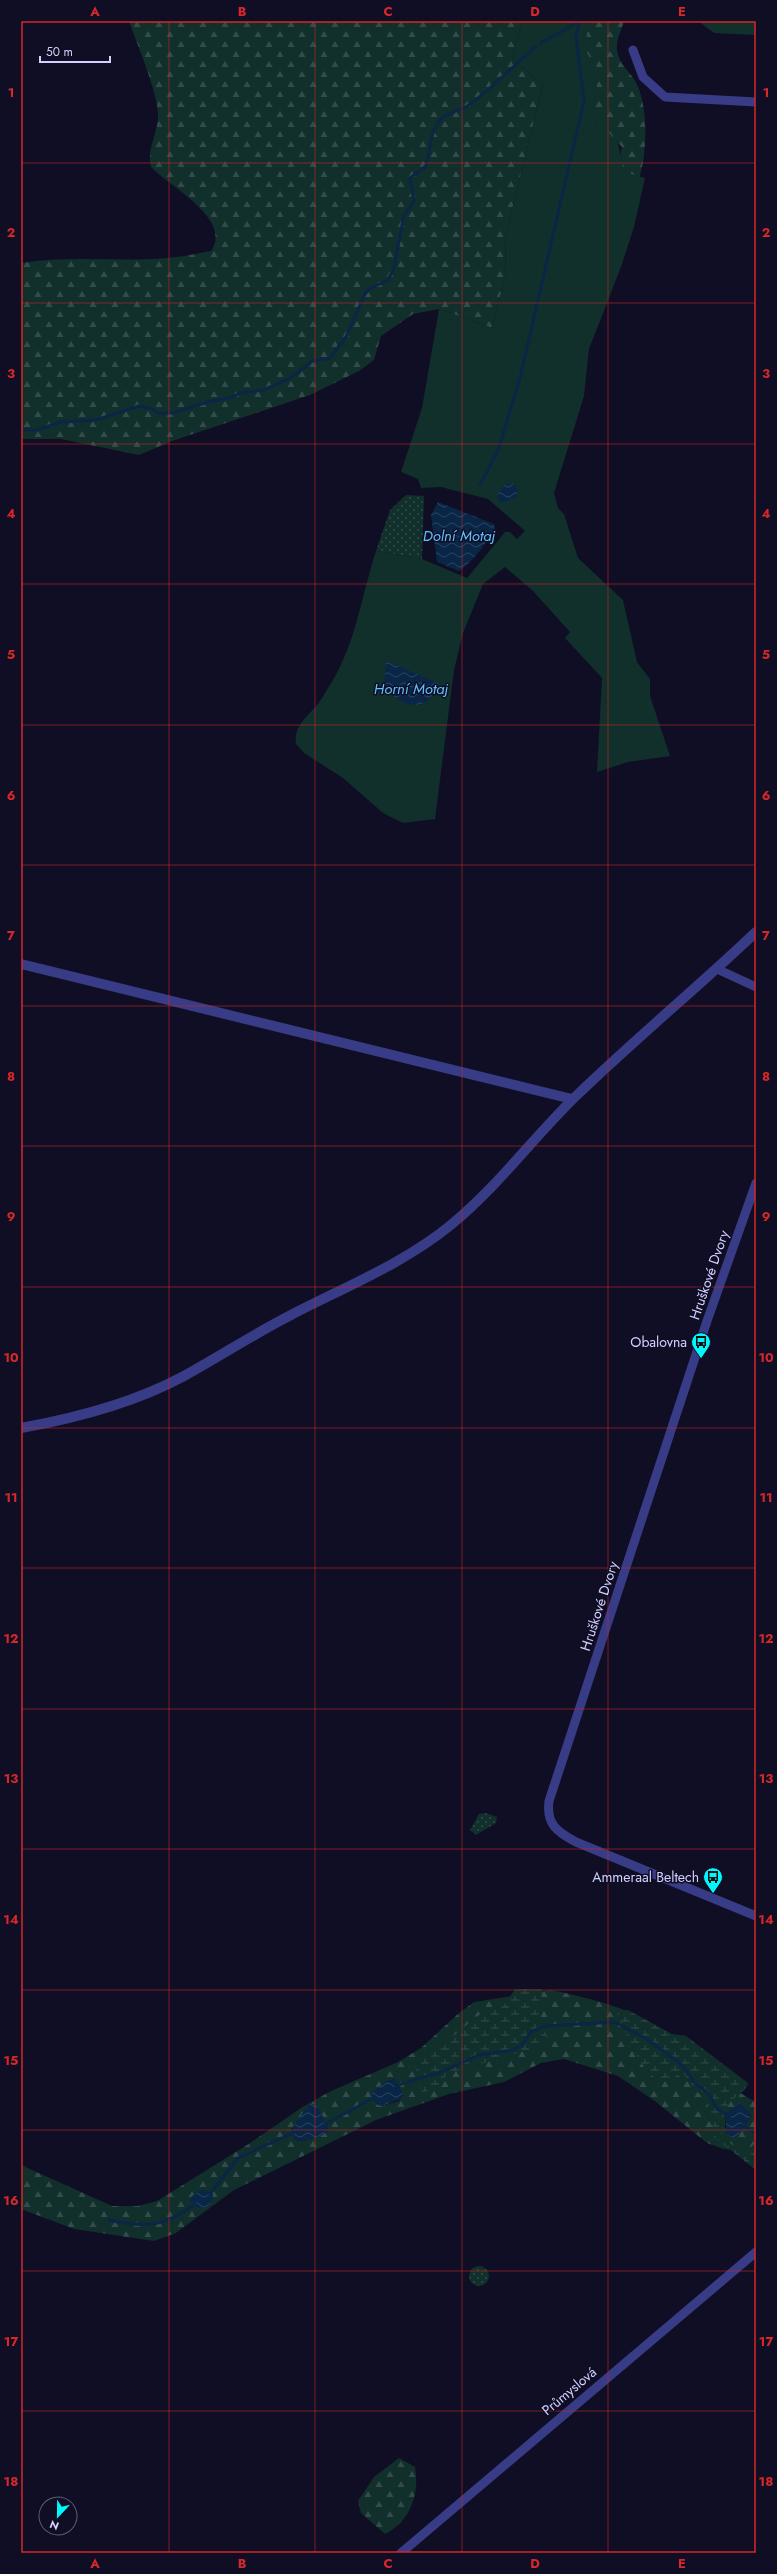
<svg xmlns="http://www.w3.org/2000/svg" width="777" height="2574" font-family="Jost,sans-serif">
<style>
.grass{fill:url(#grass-dots)}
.forest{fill:url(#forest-firs);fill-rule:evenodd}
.wetland{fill:url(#wetland-marsh)}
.garden{fill:#112f2b}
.water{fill:url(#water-waves)}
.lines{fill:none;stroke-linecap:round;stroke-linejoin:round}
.stream{stroke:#0a2647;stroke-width:3}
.minor{stroke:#383b85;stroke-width:9}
.tertiary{stroke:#383b85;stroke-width:10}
.grid{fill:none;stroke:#d62828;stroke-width:1;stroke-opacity:0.55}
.labels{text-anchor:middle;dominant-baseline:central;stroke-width:3;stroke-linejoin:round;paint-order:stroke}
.street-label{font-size:14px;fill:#d3d1ff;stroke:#100e24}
.poi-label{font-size:14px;fill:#d3d1ff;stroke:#100e24;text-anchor:end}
.water-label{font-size:15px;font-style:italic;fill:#5fc2ff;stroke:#100e24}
.neatline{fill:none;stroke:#d62828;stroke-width:1.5}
.grid-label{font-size:13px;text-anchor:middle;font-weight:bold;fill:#d62828}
</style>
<defs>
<pattern id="grass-dots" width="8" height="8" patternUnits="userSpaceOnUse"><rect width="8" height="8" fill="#112f2b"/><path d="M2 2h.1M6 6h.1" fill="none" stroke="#334c4b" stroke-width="1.8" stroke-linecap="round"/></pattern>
<pattern id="forest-firs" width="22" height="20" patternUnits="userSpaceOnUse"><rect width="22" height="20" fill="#112f2b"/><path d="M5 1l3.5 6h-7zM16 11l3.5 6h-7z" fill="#334c4b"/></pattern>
<pattern id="wetland-marsh" width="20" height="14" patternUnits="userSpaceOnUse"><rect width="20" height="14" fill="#112f2b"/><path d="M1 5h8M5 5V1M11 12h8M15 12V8" fill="none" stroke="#334c4b"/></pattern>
<pattern id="water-waves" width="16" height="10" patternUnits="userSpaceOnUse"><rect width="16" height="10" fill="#0a2647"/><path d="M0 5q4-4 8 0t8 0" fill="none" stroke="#2d4463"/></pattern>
</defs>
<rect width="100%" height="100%" fill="#100e24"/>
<path class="grass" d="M406 495 424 496 422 559 376 551 390 510Z
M486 1813 497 1817 496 1823 476 1835 470 1830 479 1814Z
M469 2276a10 10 0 1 1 20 0a10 10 0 1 1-20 0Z"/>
<path class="forest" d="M129 21H522L512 58 543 85 506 234 505 278 492 328 439 309 413 314 381 336 374 360 359 371 310 395 172 441 139 455 61 439H21V263C84 253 141 267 205 252L211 251C233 219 170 187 151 167 146 149 159 132 158 113 157 91 137 44 129 21Z
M591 21H624C621 32 616 39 617 50 619 64 627 69 634 79 649 102 647 151 640 176L631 180 618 166 622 147C613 137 607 135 593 135L574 29Z
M551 1990C584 1997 629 2007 657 2027 691 2051 719 2083 756 2102V2153L724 2149 707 2143 656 2102 618 2076 564 2059 541 2063 504 2082 449 2094 376 2120 234 2190 176 2233 154 2241 74 2229 21 2209V2165L112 2206H138L157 2201 247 2145 301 2108 329 2092 398 2062 421 2048 459 2013 474 2002ZM394 2079 399 2086 403 2096 399 2101 381 2106 371 2094 385 2082ZM726 2113 751 2115 745 2127 725 2128ZM300 2120 327 2133 304 2141 291 2129Z
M399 2458 415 2467C420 2493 410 2522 385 2534L361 2513 358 2501 374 2477Z"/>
<path class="wetland" d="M515 1989H542L540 2019 549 2044 448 2073 437 2087 422 2093 415 2065 432 2047 451 2038 477 2016 505 2004Z
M616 2010H628L672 2034 686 2036 748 2083C747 2094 724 2098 721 2121 718 2139 732 2145 746 2152L756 2142V2170L714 2137 706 2099 695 2090 684 2074C675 2076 666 2081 657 2079 642 2074 621 2024 616 2010Z"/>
<path class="garden" d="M522 21H590C584 48 581 47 599 70L593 115 618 143 624 172 645 178 634 227 621 267 589 349 584 396 554 493 558 508 564 514 578 558 623 600 637 662 650 679V696L670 756 628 762 597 772 602 678 565 638 570 632 532 590 505 567 483 584 463 633 454 670 435 819 403 823 383 813 343 778 304 753 296 744C293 725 310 715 320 701 325 694 328 687 333 680 356 641 362 594 376 551L422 559 467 578 505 532H510L517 539 525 531 488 499 441 487 421 488 418 479 401 472 422 408 439 309 492 328 505 278 506 234 543 85 512 58Z
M698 21H756V35L714 33Z"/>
<path class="water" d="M508 483 516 485 518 492 515 498 505 502H500L497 496 501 488Z
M438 502 494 524 495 529C485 544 474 561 459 571L437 562 431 515Z
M386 661 438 683C426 716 404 707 384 688Z
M394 2079 399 2086 403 2096 401 2099 381 2106 376 2104 371 2094 385 2082Z
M311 2103 317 2106 329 2128 327 2133C317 2137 307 2142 296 2141L290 2134C291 2129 307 2106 311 2103Z
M739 2103 749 2111 750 2120 739 2134 733 2138 726 2133V2113Z
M202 2189 213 2194 212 2202 206 2207 198 2208 190 2201 191 2197Z"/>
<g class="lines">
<path class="stream" d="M541 43 580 21
M21 430H37L61 422 96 420 139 406 152 409 158 413H173L211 401 227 399 241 393 263 390 289 379 312 361 330 358 346 337 365 294 369 289 388 280 394 268 404 215 414 202 410 178 426 166C431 151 428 139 438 123 443 113 461 111 469 105 493 87 514 66 536 46
M480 485 499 448 520 378 584 101 576 36 580 21
M408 2082 441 2072 479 2055 513 2050 523 2044 531 2032 545 2026 615 2022 647 2039 681 2064 696 2084 709 2094 717 2109 730 2116
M396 2087 403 2083
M324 2125 375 2097
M742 2125 756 2133
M210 2194 238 2158 293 2133
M109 2220C145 2228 165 2227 195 2204"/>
<path class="minor" d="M633 50 643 77 665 97 756 102
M717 969 756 987
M756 1183 707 1321 549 1801C546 1824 557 1832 576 1842L756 1916
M401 2553 756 2252"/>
<path class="tertiary" d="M21 964 572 1099
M21 1428C77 1418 134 1403 184 1376 220 1356 254 1334 291 1315 345 1287 405 1263 452 1224 498 1186 533 1138 575 1097 634 1040 697 988 756 932"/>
</g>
<path class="grid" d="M169 21V2553M315 21V2553M462 21V2553M608 21V2553M21 163H756M21 303H756M21 444H756M21 584H756M21 725H756M21 865H756M21 1006H756M21 1146H756M21 1287H756M21 1428H756M21 1568H756M21 1709H756M21 1849H756M21 1990H756M21 2130H756M21 2271H756M21 2411H756"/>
<defs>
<g id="bus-pin" transform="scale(1)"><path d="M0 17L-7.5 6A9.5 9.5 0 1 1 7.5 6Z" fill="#00f8fc" stroke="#100e24"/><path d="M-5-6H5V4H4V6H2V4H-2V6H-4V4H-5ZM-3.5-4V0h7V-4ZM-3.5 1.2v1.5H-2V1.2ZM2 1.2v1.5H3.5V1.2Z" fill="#111"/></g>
</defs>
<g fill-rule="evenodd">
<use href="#bus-pin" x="701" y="1342"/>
<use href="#bus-pin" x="713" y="1877"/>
</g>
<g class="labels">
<g class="street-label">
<text transform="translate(709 1275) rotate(-71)">Hruškové Dvory</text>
<text transform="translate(599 1606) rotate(-72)">Hruškové Dvory</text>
<text transform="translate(569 2391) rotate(-40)">Průmyslová</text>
</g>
<g class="poi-label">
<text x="687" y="1342">Obalovna</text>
<text x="699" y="1877">Ammeraal Beltech</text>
</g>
<g class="water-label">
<text x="459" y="536">Dolní Motaj</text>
<text x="411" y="689">Horní Motaj</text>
</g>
</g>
<rect width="777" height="2574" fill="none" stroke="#100e24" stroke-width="44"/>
<g transform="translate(58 2516) rotate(202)"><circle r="19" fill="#100e24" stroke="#5e5c7c"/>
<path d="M0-3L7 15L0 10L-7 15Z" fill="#00f8fc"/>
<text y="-6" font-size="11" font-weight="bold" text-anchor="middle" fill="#d3d1ff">N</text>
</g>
<path d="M40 56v6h70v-6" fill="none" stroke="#d3d1ff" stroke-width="2"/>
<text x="46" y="56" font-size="12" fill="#d3d1ff" stroke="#100e24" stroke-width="3" paint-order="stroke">50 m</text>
<rect x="22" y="22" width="733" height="2530" class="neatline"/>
<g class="grid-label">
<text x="95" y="16">A</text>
<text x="242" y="16">B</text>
<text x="388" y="16">C</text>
<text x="535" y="16">D</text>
<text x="682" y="16">E</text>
<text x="11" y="97">1</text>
<text x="766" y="97">1</text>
<text x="11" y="237">2</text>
<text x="766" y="237">2</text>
<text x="11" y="378">3</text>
<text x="766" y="378">3</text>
<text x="11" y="518">4</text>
<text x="766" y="518">4</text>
<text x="11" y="659">5</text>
<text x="766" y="659">5</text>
<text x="11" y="800">6</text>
<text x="766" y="800">6</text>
<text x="11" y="940">7</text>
<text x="766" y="940">7</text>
<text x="11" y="1081">8</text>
<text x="766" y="1081">8</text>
<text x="11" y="1221">9</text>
<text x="766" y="1221">9</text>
<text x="11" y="1362">10</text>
<text x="766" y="1362">10</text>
<text x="11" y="1502">11</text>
<text x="766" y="1502">11</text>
<text x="11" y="1643">12</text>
<text x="766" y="1643">12</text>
<text x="11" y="1783">13</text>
<text x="766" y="1783">13</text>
<text x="11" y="1924">14</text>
<text x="766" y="1924">14</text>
<text x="11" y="2065">15</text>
<text x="766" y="2065">15</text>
<text x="11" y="2205">16</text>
<text x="766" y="2205">16</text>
<text x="11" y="2346">17</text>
<text x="766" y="2346">17</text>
<text x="11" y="2486">18</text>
<text x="766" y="2486">18</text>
<text x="95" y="2568">A</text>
<text x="242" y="2568">B</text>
<text x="388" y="2568">C</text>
<text x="535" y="2568">D</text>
<text x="682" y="2568">E</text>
</g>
</svg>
